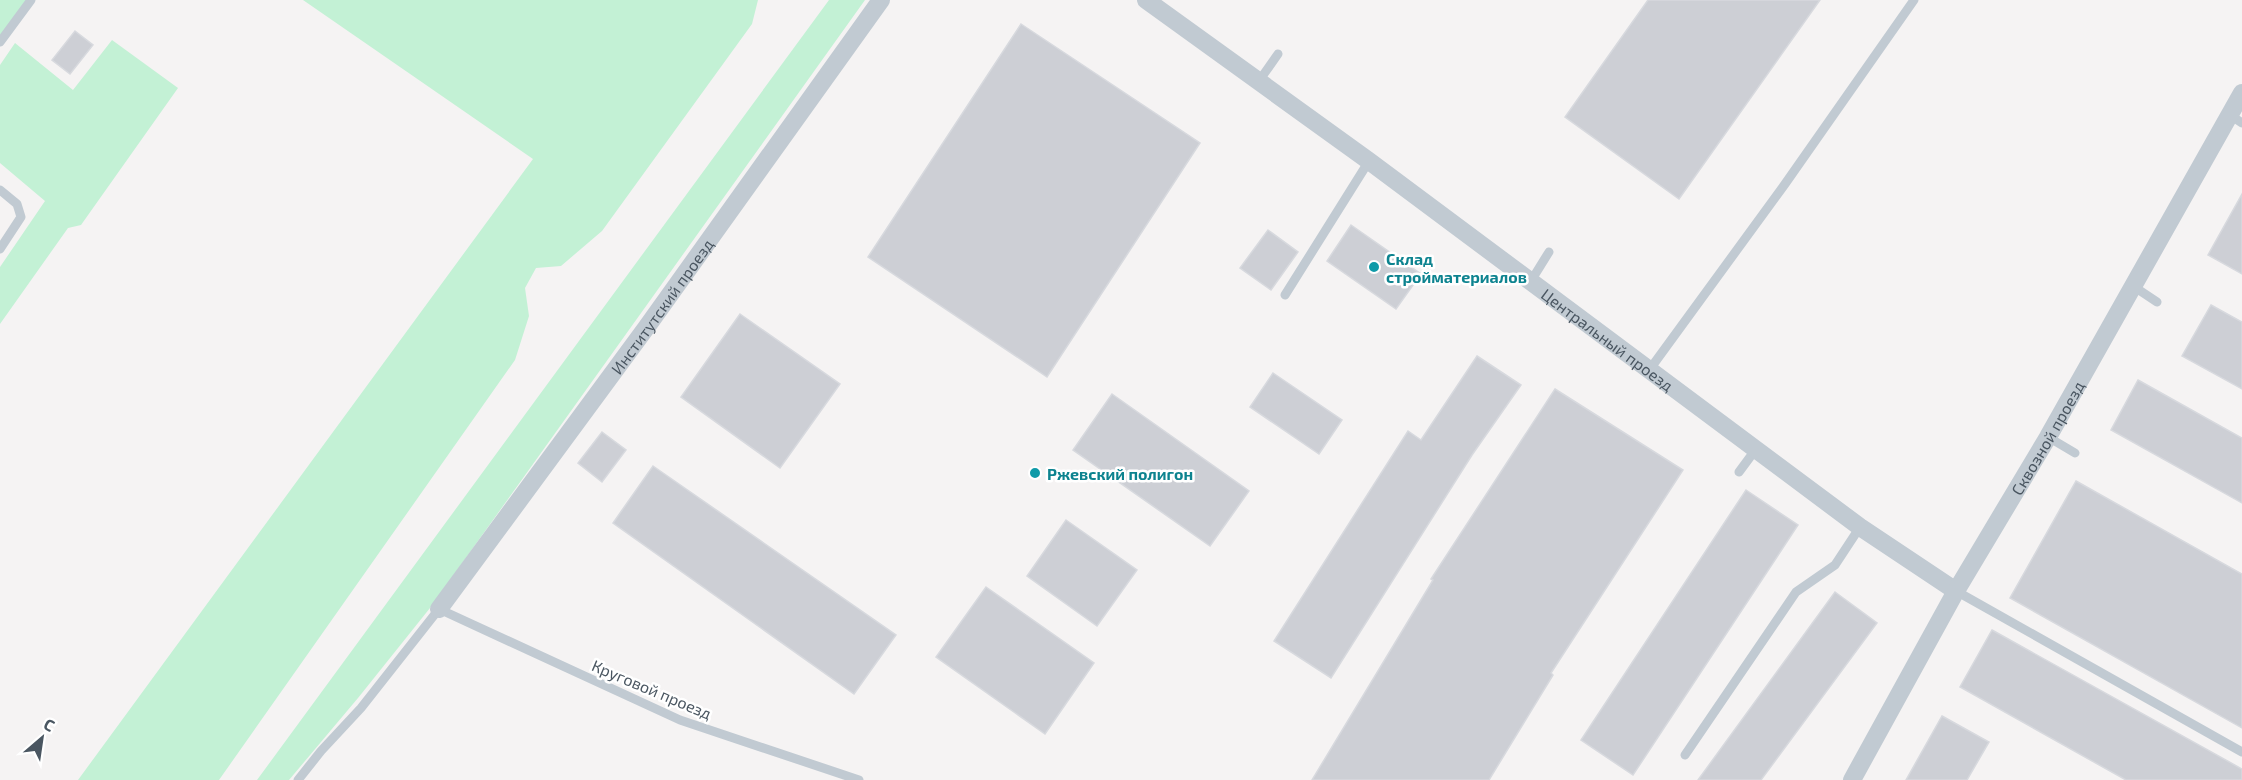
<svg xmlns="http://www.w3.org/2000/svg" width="2242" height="780" font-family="'Exo 2',sans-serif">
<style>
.green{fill:#c3f1d5}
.building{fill:#cdcfd5;stroke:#d7d9de;stroke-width:1.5}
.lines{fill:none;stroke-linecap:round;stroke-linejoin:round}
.lane{stroke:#c1cad2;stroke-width:9}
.street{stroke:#c1cad2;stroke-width:18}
.culture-dot{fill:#0f9aa8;stroke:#fff;stroke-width:2}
.labels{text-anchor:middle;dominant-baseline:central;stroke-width:5;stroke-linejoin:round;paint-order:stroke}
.culture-label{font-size:16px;font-weight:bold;fill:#0d838f;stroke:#fff;text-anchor:start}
.street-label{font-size:16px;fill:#4a5661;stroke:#fff}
</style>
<rect width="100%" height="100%" fill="#f5f3f3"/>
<path class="green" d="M0 0H30L0 41Z
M303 0H758L752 24 602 231 561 266 536 268 525 288 529 316 515 360 219 780H78L533 159Z
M829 0H865L430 608 358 698 289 780H257Z
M112 40 178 88 81 225 68 228 0 324V267L45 201 0 163V65L15 43 73 90Z"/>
<path class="building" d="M1648 0H1820L1679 199 1565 117Z
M1021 24 1200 143 1047 377 868 257Z
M75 31 93 45 70 74 52 60Z
M2242 194V274L2208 255Z
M1351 225 1421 274 1396 309 1327 261Z
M1268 230 1298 252 1271 290 1240 268Z
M2211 305 2242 322V389L2182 356Z
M740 314 840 384 780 468 681 397Z
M1477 356 1521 385 1472 455 1331 678 1274 641 1408 431 1421 440Z
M1273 373 1342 420 1319 454 1250 407Z
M2138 380 2242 438V503L2111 430Z
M1555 389 1683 470 1551 673 1553 675 1489 780H1312L1433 580 1431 579Z
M1112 394 1249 491 1210 546 1073 450Z
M602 432 626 450 602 482 578 463Z
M653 466 896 635 854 694 613 523Z
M2076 481 2242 574V728L2010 598Z
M1746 490 1798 525 1633 775 1581 740Z
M1066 520 1137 570 1097 626 1027 576Z
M986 587 1094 663 1045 734 936 657Z
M1835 592 1877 623 1761 780H1698Z
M1992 630 2242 769V780H2126L1960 687Z
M1942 716 1989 742 1967 780H1906Z"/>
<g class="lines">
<path class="lane" d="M0 42 31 0
M1259 81 1278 54
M2230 115 2242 123
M0 190 17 204 21 217 0 249
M1531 281 1549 252
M2133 286 2157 302
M1285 295 1369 161
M1650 369 1785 184 1914 0
M2048 437 2075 453
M1739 472 1756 449
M1956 591 2242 752
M1685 755 1796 592 1835 565 1860 527
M298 780 321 751 361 708 439 609 680 720 859 780"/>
<g class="street">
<path id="s1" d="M1146 0 1369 161 1860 527 1956 591"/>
<path id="s2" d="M439 609 646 328 881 0"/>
<path id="s3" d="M1852 780 1956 591 2048 437 2242 93"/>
</g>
</g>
<g class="culture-dot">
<circle cx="1374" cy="267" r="6"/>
<circle cx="1035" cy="473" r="6"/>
</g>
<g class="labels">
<g class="culture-label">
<text x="1386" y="258">Склад<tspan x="1386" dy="18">стройматериалов</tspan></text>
<text x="1047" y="473">Ржевский полигон</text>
</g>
<g class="street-label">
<text stroke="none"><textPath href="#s2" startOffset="376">Институтский проезд</textPath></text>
<text stroke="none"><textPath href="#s1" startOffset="573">Центральный проезд</textPath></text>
<text stroke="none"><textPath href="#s3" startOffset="394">Сквозной проезд</textPath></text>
<text transform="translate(652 689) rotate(23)">Круговой проезд</text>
</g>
</g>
<g transform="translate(42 738) rotate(29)" stroke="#ffffff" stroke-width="4.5" paint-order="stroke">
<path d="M0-4.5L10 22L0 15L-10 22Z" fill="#4a5661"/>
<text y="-9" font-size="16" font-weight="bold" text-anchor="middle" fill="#4a5661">С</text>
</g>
</svg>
